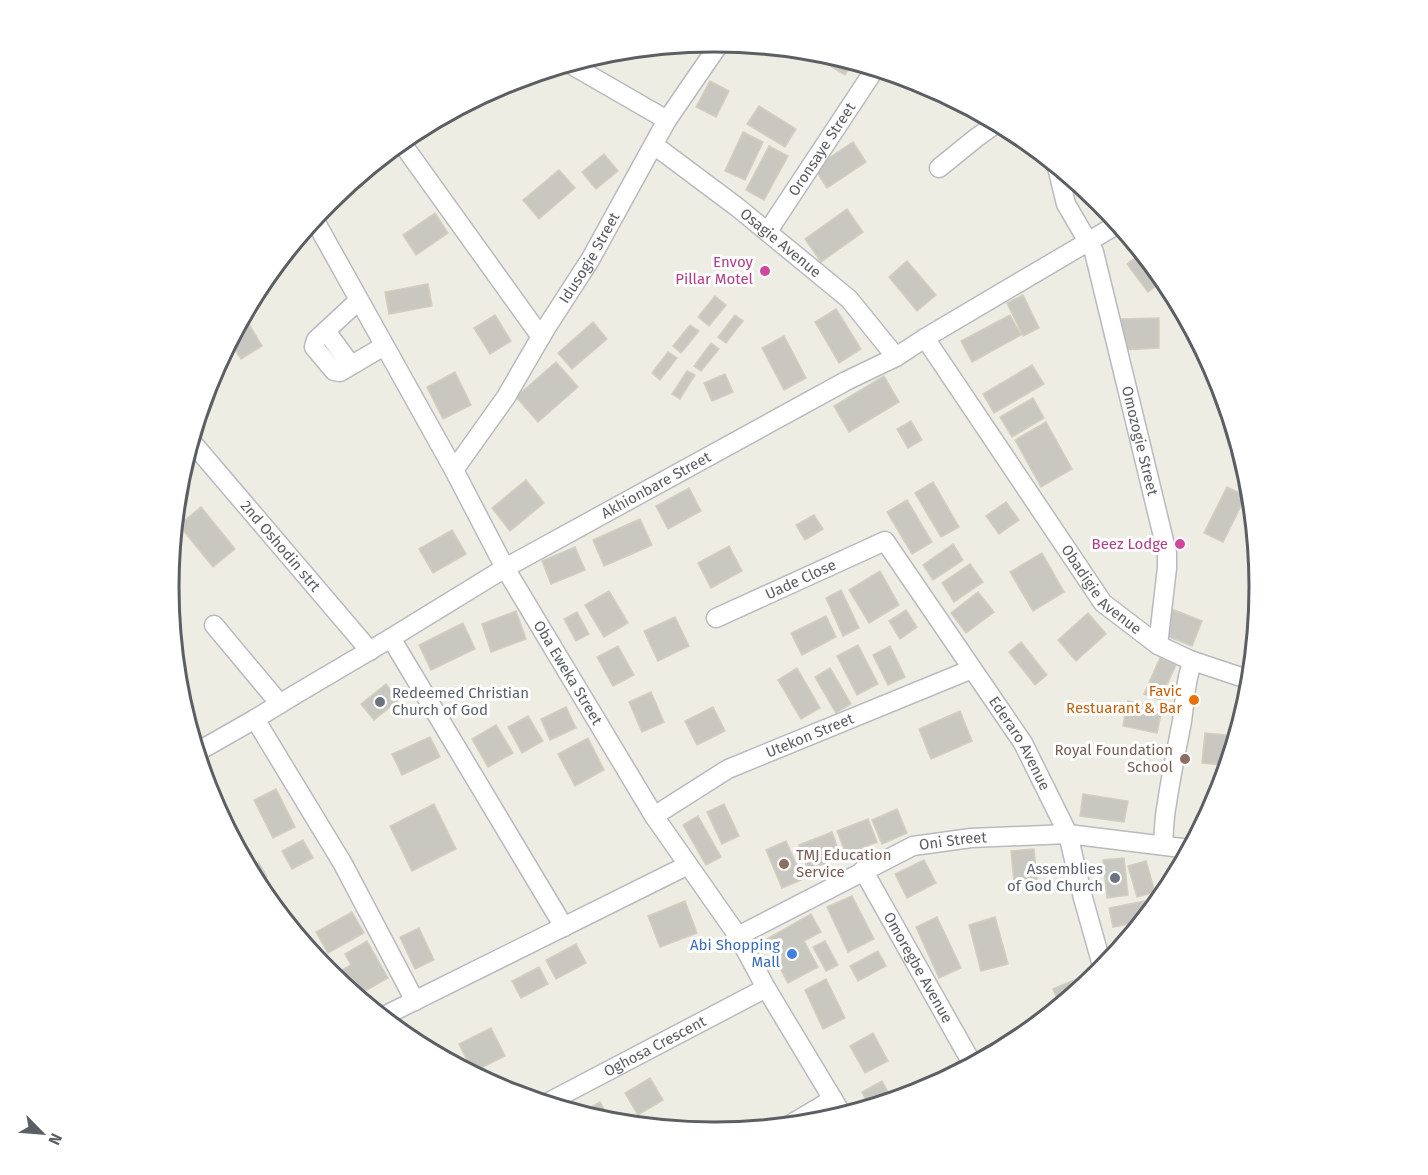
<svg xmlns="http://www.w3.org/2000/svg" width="1428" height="1175" font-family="'Fira Sans',sans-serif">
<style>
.building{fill:#c8c7c0;stroke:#d2cfc1;stroke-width:1.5}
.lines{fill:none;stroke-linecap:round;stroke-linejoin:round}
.minor-casing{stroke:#b8babf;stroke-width:21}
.minor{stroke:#fff;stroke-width:18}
.hotel-dot{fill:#d1479c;stroke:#fff;stroke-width:2}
.food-dot{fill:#e8710a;stroke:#fff;stroke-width:2}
.worship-dot{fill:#6b7280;stroke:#fff;stroke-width:2}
.education-dot{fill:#8d6e63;stroke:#fff;stroke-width:2}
.shop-dot{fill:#3f7fe0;stroke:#fff;stroke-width:2}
.labels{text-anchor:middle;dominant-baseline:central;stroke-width:6;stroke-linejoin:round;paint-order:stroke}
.street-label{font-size:15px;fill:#5b5e63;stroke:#fff}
.hotel-label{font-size:15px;fill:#b23c85;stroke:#fff;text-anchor:end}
.food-label{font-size:15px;fill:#c56008;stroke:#fff;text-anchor:end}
.worship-label{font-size:15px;fill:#5b616d;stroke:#fff;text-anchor:start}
.education-label{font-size:15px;fill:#785e54;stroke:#fff;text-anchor:end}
.shop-label{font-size:15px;fill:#366cbe;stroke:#fff;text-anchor:end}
.rim{fill:none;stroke:#5b5e63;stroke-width:3}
</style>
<rect width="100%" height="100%" fill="#eeede3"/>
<path class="building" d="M806 51 821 53 853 62 845 75Z
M710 81 729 91 716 117 696 107Z
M759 106 796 129 785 147 747 124Z
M743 132 763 142 745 180 725 171Z
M853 142 866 162 827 188 814 168Z
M769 146 788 156 764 200 746 190Z
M604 154 618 171 596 189 582 172Z
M559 170 575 188 539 219 523 200Z
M847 209 863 232 821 262 805 239Z
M435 213 448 233 416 255 403 235Z
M1142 253 1164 280 1148 292 1127 264Z
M907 261 936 295 917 311 889 277Z
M428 284 432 306 389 314 385 292Z
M1023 295 1039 328 1023 336 1007 303Z
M715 296 726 305 709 326 698 317Z
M836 309 861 349 839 363 815 322Z
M495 315 511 341 490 354 474 328Z
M735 315 743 321 726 343 718 337Z
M1010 315 1021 335 972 362 961 341Z
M244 316 262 346 241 359 230 342Z
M1159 318V348L1121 350 1120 319Z
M593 322 607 339 572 369 558 353Z
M690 325 699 331 681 353 673 346Z
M784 336 806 378 784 390 762 348Z
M711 343 719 349 701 371 694 366Z
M668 352 677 358 660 380 652 373Z
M556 362 578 387 538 422 516 397Z
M1032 365 1044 384 994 413 983 394Z
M687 371 695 375 680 399 672 394Z
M455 372 471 405 443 419 427 387Z
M725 374 733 392 712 401 704 383Z
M884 376 899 402 849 432 834 406Z
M1033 398 1044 418 1012 437 1000 417Z
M1225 403 1231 422 1219 415Z
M911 421 922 440 908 448 897 429Z
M1046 422 1072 469 1041 487 1015 440Z
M526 480 544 503 510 531 492 508Z
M933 482 959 527 941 537 915 493Z
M1227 487 1246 496 1223 542 1204 533Z
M689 488 701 511 668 529 656 506Z
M907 500 932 542 912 554 887 512Z
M1006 502 1019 520 999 534 986 516Z
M201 507 235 549 213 567 179 525Z
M814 515 823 529 805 540 796 525Z
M640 519 652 545 604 566 593 540Z
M452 530 466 554 433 573 419 549Z
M953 544 963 560 933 580 923 565Z
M729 546 742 571 711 588 698 563Z
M575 547 585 570 551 584 542 561Z
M1042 553 1064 592 1033 611 1010 572Z
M970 564 983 582 954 602 942 583Z
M880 571 899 605 869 623 849 590Z
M841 590 859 628 843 636 826 598Z
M609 591 628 623 604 637 585 605Z
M978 592 994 612 966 633 951 613Z
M1169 608 1202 621 1192 646 1159 633Z
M906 610 917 627 900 639 889 621Z
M516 611 526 639 491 652 482 624Z
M577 612 589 634 576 641 564 619Z
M1088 613 1106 634 1076 661 1058 640Z
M826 616 836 637 802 655 791 633Z
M675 617 689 646 658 661 644 631Z
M463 623 475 649 431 670 419 645Z
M1021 642 1047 675 1035 685 1009 652Z
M858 645 878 684 857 695 837 656Z
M618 646 634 675 613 686 597 657Z
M890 646 905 677 888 685 873 655Z
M1160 658 1176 665 1160 700 1144 694Z
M797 668 820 708 801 719 778 680Z
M830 668 851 704 836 713 815 677Z
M386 684 399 700 374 720 361 704Z
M651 692 664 722 642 732 629 702Z
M1128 701 1162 709 1157 733 1123 726Z
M566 707 576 728 550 740 541 719Z
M713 707 725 731 697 745 685 721Z
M960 711 972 741 931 759 919 729Z
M528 716 543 741 522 753 508 727Z
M496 725 513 753 488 767 472 739Z
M1205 733 1226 735 1223 765 1202 763Z
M430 737 440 757 402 775 392 754Z
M588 738 604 770 575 786 558 754Z
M276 789 295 827 273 838 254 800Z
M1083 794 1128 801 1124 822 1080 816Z
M434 804 456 849 412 871 390 826Z
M724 804 739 836 722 844 707 812Z
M897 809 907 833 882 844 872 820Z
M698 816 721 857 706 865 683 825Z
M868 819 877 842 846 854 837 831Z
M832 832 841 857 808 870 799 845Z
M303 840 313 858 292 869 282 851Z
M786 841 803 879 782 888 766 850Z
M1034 849 1037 879 1014 882 1011 851Z
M1124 858 1128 895 1107 898 1103 860Z
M924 860 936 883 907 898 895 874Z
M1146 861 1155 892 1137 897 1128 866Z
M259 863 267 877 257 883 249 869Z
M271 894 288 924 266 897Z
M852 896 874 939 848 952 827 907Z
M1150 900 1152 910 1143 921 1113 927 1109 908Z
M685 901 697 933 660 947 648 916Z
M352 912 364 933 328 953 316 932Z
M811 914 821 932 804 941 818 967 788 983 765 940Z
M937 917 961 968 939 978 916 927Z
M995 917 1008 964 981 971 969 925Z
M419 928 434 960 415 969 400 937Z
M367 941 388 978 356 996 335 979 333 975 351 965 345 954Z
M825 941 838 965 826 971 813 947Z
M576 944 586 963 556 979 546 960Z
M878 951 886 966 858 981 850 966Z
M539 967 548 984 521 998 512 981Z
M1079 978 1083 987 1060 1006 1053 989Z
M826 979 845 1018 823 1029 805 990Z
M491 1028 505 1056 473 1072 459 1044Z
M873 1033 888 1061 865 1073 850 1046Z
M650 1078 663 1100 638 1115 625 1093Z
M882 1081 893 1101 870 1107 862 1092Z
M600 1102 612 1123 579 1114Z"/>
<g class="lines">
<g class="minor-casing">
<g id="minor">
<path d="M570 64 667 120"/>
<path d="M401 142 541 337 546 328"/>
<path id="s1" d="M654 145 737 207 849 299 896 357"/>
<path id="s2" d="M1057 167 1066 204 1094 252 1167 553V568L1158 645"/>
<path d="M939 168 976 138 997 123"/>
<path id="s3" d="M314 219 454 470 505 568 654 816 738 936 766 988 843 1116"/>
<path id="s4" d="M768 231 875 69"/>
<path d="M358 301 316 340 314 347 334 371 340 372 384 346"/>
<path d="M326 331 351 365"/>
<path id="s5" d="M925 338 1103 603 1158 645 1190 660 1250 680"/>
<path id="s6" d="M191 441 370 651"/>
<path id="s7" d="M454 470 506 397 546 328 590 260 667 120 720 43"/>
<path id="s8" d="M716 618 885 541 1023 743 1068 834 1083 898 1103 969"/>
<path d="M214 625 280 704"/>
<path d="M391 638 564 927"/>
<path d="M255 719 343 864 415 1001"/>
<path id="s9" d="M197 752 255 719 296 694 391 638 505 568 846 381 896 357 925 338 1118 224"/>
<path id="s10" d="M654 816 728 769 972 669"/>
<path d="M1163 845C1164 831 1164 817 1167 803 1171 775 1177 748 1182 721 1185 701 1185 680 1193 661"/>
<path id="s11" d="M863 870 973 1065"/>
<path id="s12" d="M738 936 913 846 971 838 1068 834 1190 849"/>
<path d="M382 1017 688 865"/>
<path id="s13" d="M545 1104 766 988"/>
<path d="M788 1126 833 1099"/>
</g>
</g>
<use href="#minor" class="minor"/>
</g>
<g class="hotel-dot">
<circle cx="765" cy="271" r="6"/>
<circle cx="1180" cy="544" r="6"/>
</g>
<circle class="food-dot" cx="1194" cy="700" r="6"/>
<g class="worship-dot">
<circle cx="380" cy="702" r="6"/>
<circle cx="1115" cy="878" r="6"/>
</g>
<g class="education-dot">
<circle cx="1185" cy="759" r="6"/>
<circle cx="784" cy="864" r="6"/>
</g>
<circle class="shop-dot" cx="792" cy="954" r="6"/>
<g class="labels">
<g class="street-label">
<text stroke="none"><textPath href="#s4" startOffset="98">Oronsaye Street</textPath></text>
<text stroke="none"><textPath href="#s1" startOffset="160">Osagie Avenue</textPath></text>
<text stroke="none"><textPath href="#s7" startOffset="252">Idusogie Street</textPath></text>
<text stroke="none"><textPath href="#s2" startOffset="288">Omozogie Street</textPath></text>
<text stroke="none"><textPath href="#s9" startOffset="531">Akhionbare Street</textPath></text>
<text stroke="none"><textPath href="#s6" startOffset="138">2nd Oshodin strt</textPath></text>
<text stroke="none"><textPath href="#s8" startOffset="93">Uade Close</textPath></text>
<text stroke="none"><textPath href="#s5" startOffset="308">Obadigie Avenue</textPath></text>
<text stroke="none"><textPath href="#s3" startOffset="520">Oba Eweka Street</textPath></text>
<text stroke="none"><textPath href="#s10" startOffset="176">Utekon Street</textPath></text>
<text stroke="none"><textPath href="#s8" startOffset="429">Ederaro Avenue</textPath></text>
<text stroke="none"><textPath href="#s12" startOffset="237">Oni Street</textPath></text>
<text stroke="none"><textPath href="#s11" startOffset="112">Omoregbe Avenue</textPath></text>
<text stroke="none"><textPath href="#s13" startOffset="124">Oghosa Crescent</textPath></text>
</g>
<g class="hotel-label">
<text x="753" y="262">Envoy<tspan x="753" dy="17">Pillar Motel</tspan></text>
<text x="1168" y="544">Beez Lodge</text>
</g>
<g class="food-label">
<text x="1182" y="691">Favic<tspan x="1182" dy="17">Restuarant &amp; Bar</tspan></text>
</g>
<g class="worship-label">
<text x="392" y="693">Redeemed Christian<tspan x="392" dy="17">Church of God</tspan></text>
<text x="1103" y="869" text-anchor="end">Assemblies<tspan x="1103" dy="17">of God Church</tspan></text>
</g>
<g class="education-label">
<text x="1173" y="750">Royal Foundation<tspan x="1173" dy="17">School</tspan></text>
<text x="796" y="855" text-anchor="start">TMJ Education<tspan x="796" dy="17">Service</tspan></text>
</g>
<g class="shop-label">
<text x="780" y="945">Abi Shopping<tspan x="780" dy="17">Mall</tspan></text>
</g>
</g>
<path d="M0 0H1428V1175H0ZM179 587a535 535 0 1 1 1070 0a535 535 0 1 1-1070 0Z" fill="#fff" fill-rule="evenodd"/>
<path class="rim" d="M179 587a535 535 0 1 1 1070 0a535 535 0 1 1-1070 0Z"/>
<g transform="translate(42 1133) rotate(115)" stroke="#ffffff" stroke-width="4.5" paint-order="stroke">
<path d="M0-4.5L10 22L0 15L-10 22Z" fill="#5b5e63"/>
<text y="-9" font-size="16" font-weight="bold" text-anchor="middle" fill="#5b5e63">N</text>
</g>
</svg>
